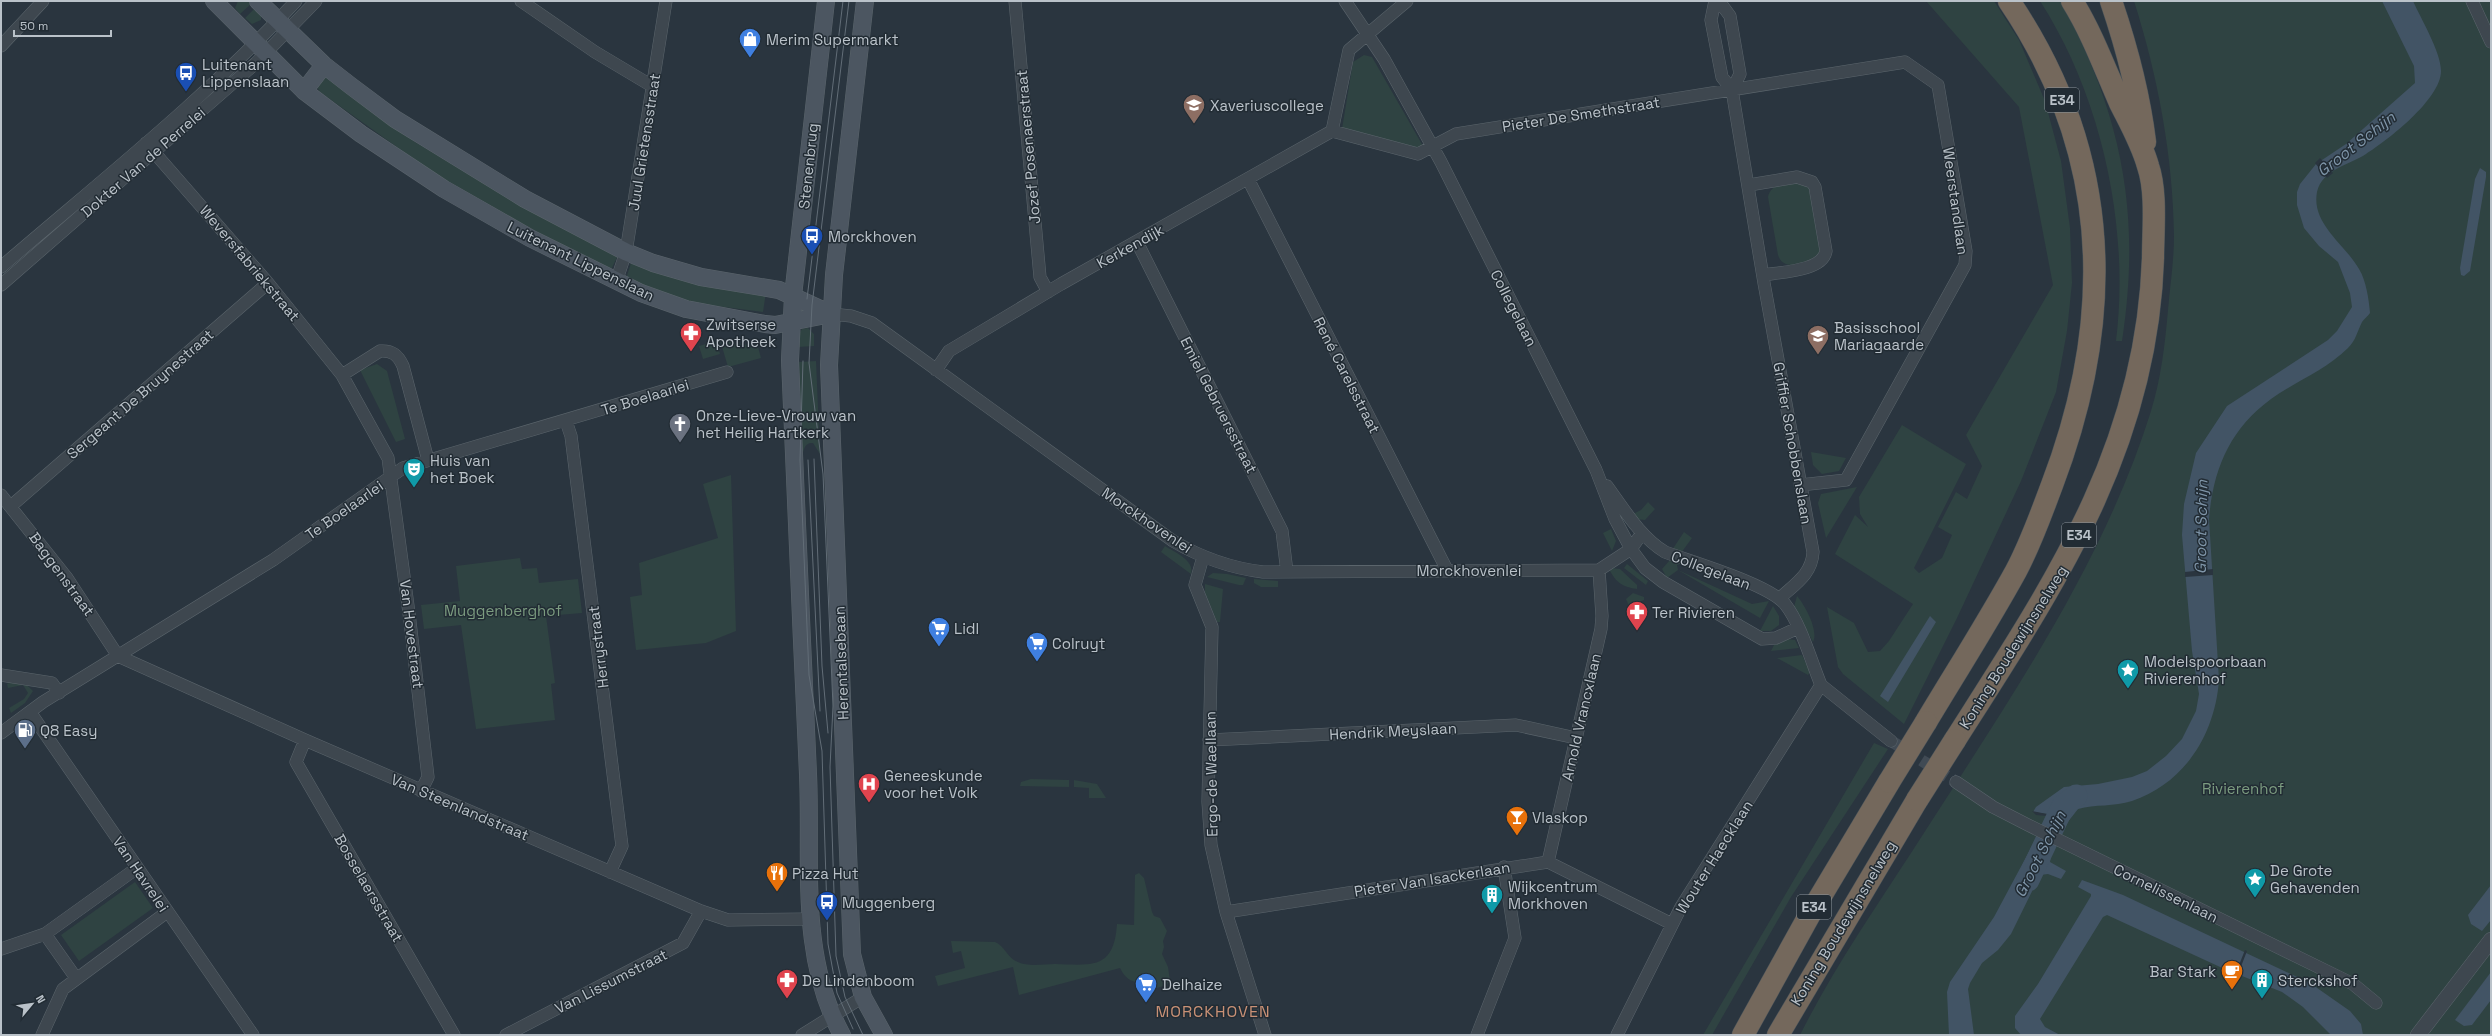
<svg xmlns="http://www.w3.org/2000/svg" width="2492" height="1036" font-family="'Space Grotesk',sans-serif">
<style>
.green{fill:#2f4342}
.water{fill:#425465}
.pier{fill:#2a353f}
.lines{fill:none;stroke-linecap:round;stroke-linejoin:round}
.river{stroke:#425465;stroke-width:23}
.minor-tunnel{stroke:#404a54;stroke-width:12;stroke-dasharray:12 6;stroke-linecap:butt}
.minor-casing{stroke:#5b656c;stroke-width:13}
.tertiary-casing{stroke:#5b656c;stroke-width:16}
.secondary-casing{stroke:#5b656c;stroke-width:18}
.motorway-casing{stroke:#485259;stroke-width:23}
.minor{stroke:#3e474f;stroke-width:12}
.tertiary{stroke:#3e474f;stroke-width:15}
.secondary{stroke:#4c5661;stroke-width:17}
.motorway{stroke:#74685c;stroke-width:22}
.tram{stroke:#626d77;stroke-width:1}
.motorway-bridge-casing{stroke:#485259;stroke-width:23;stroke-linecap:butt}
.motorway-bridge{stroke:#74685c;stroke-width:22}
.labels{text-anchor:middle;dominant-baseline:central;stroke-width:3;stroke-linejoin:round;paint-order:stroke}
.shield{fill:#222c34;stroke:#8c959c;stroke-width:1}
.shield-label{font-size:14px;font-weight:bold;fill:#bac2c9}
.poi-label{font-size:15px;fill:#bac2c9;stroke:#222c34;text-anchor:start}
.street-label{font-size:15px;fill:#bac2c9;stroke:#222c34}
.park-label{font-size:15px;fill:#7c9c80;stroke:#222c34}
.water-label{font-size:16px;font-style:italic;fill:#7f95a8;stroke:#222c34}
.neighbourhood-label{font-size:16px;letter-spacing:1px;fill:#c99176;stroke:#222c34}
</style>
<rect width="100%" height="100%" fill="#2a353f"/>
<path class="green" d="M238 1H248L251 4 240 14 235 8Z
M1926 1H1994L2019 40 2045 101 2061 161 2070 228 2072 283 2067 331 2056 392 2021 481 1957 618 1904 724 1843 674 1838 667 1827 607 1854 623 1868 652 1880 651 1889 641 1913 604 1835 554 1855 515 1868 527 1860 514 1859 497 1902 425 1966 464 1914 568 1919 573 1942 558 1952 535 1938 527 1956 492 1967 499 1982 466 1966 435 2053 285 2019 107Z
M2040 1H2060L2065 9C2123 120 2141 217 2122 341H2116C2130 228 2102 97 2040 1Z
M2134 1H2491V1035H1800C1832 971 1874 910 1913 850 2001 712 2102 569 2151 411 2161 379 2165 344 2168 310 2170 286 2174 261 2174 236 2173 156 2158 77 2134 1Z
M255 8 261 16V20L252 24 245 18Z
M1364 55 1372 57 1423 146 1416 150 1342 129 1353 62Z
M325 75 415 142 519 204 618 255 611 270 526 226 432 172 320 92 315 84Z
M1797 182 1809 188 1820 253C1810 262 1784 274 1778 255L1768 197C1771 183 1786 184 1797 182Z
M631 263 766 292 763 312 693 303 626 279Z
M808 328 814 334V346L798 347V335L802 329Z
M720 340 758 347 761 358 728 367Z
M716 341 720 354 703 359 699 346Z
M816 361 820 454 813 443C805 442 804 449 802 456L799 362Z
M377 364 387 371 405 439 396 442 360 370Z
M1811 452 1846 458 1839 471 1822 474 1813 465Z
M731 475 736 631 706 643 636 650 630 597 642 595 639 563 718 538 703 484Z
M1857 487 1826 538 1818 503 1821 494Z
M1648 502 1655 509 1645 520 1636 519 1633 514 1641 510Z
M1611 529 1616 541 1612 551 1603 533Z
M1684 532 1692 538 1681 553 1672 550Z
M1165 546C1174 552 1195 560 1191 574L1161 552Z
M520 558 522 569 537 568 539 583 578 579 582 613 546 616 555 683 551 684 555 720 476 729 461 625 424 629 421 605 460 601 456 566Z
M1670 560 1684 563 1677 565 1678 570 1752 604 1769 601 1760 618 1678 570 1667 578 1662 569Z
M1627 564 1648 581 1646 585 1624 568Z
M1611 568 1620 569 1637 585V589C1623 587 1616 583 1609 569Z
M1213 573 1227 574 1246 578 1243 585H1239L1207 577Z
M1254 579 1278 581V587H1261L1254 583Z
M1205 584 1223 589 1220 622H1217L1205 593Z
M1633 593 1644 597V600L1629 606 1626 599Z
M1797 596C1805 605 1819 631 1813 642L1794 607Z
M1773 606 1779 616V625L1771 631H1760Z
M1787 639 1795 640 1799 648 1771 651 1774 645Z
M1802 655 1810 672 1808 675 1777 658Z
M11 682 26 684 33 691 25 703 11 713 9 708 24 699 28 693 23 685 8 688 7 684Z
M1874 743 1888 749 1791 897 1712 1035H1703Z
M1031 779 1069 780V787L1020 786 1021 782Z
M1074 780 1097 784 1106 798H1089V788L1074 787Z
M1139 873 1144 878 1152 912 1154 916 1160 918 1167 931 1163 941 1164 947 1162 954 1168 967 1170 981 1166 985 1157 988C1142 977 1131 990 1120 968L1019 995 1013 967 938 986 935 976 965 968 961 951 953 953 951 941 995 942C1005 946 1007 958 1018 962 1028 967 1044 964 1055 964 1092 965 1114 970 1117 924L1134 925 1135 875Z
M135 882 153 908 79 961 61 935Z"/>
<path class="water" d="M2382 1H2413C2421 19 2441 52 2441 71 2441 99 2388 140 2366 154 2350 165 2322 169 2317 192 2311 224 2345 244 2359 269 2366 280 2369 300 2370 313 2368 316 2364 319 2362 322 2357 332 2356 340 2348 348 2326 370 2296 381 2271 399 2230 429 2213 469 2209 519L2219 680C2215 734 2185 783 2132 801 2114 807 2095 804 2078 809L2067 823 2047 814 2033 812 2036 807 2064 787 2098 784 2132 777 2147 771 2166 756 2182 739 2196 711 2199 694 2192 651 2182 535 2184 504 2196 453 2227 406 2328 340 2337 331 2352 307 2350 293 2338 262 2319 246 2304 228 2297 205V192L2300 184 2316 164 2346 144 2415 83 2414 66Z
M2480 168 2486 172V177L2470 271 2464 276 2461 275 2460 268 2475 179Z
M1930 616 1936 622 1888 702 1880 696Z
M2032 846 2051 856 2050 862 2066 871 2061 879 2048 874 2040 875 2011 934 1998 950 1982 963 1970 983 1968 989 1974 1035H1949L1947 992 1950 982 1994 917Z
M2082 880 2123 895 2310 983 2350 1011 2361 1024 2363 1035H2331L2303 1007 2282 992 2232 972V968L2231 972 2107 915 2103 917 2040 1019 2045 1027 2060 1035H2021L2015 1028V1016L2038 984 2091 896V894L2078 887Z
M2491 885V920L2482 931 2471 924 2468 915Z
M2491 972V1000L2472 1025 2464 1026 2455 1020Z"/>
<path class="pier" d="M2320 158 2333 173 2327 178 2315 163Z
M2213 569V575L2185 577V572Z
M2032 811 2047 814 2068 825 2047 816 2036 815Z
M2245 950 2247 951 2237 977 2235 975Z"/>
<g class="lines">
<path class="river" d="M2028 880 2063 806 2076 796"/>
<path class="minor-tunnel" d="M1891 741 1956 782"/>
<g class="minor-casing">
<path id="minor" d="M521 1 595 52 652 86
M1015 1 1040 277 1048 292
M1345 1 1384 59 1441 162 1596 470 1615 519 1631 549 1645 568 1663 582 1762 639 1776 638 1798 628
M1715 1 1711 20 1722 77 1732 90 1764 283 1813 552C1812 574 1795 584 1780 598
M1719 1 1730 16 1740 74 1732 90
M2472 1 2491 42
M1 46 43 1
M1332 131 1418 154 1456 134 1905 62 1938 85 1966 251 1965 265 1846 480 1800 485
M1332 131 1349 50 1407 1
M146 143 268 283 342 375 388 458 409 613 428 777 421 791
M1248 179 1447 570
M1749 185 1797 177 1812 182 1815 187 1826 251C1823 271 1781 272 1763 275
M1137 242 1282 531 1287 572
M1 267C101 181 206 98 296 1
M616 282 626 252 666 1
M1 285 256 63 316 1
M831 314 851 316 872 323 1173 541C1202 558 1230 568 1263 572L1599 570 1631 549 1642 533
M936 370 949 351 1061 284 1332 131
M342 375 380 351C392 350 398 355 403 366L428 460
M566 421 571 436 622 846 610 872
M1607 486C1624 509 1640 537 1665 552 1692 562 1768 584 1785 604 1801 624 1811 661 1821 685
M1 495 67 578 118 656
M11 506 268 283
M1203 557 1195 585 1212 627 1208 802 1211 845 1226 912 1265 1035
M118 656 305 740 701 911 728 920 811 919
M1 675 52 683 59 693
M1821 685 1891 741
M30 712 253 1035
M1 733 43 702 273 560 403 468 727 372
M305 740 296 762 454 1035
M1209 740 1516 725 1576 738
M1956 782 1993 807 2028 825 2353 984 2376 1003
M1548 862 1601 629 1602 616 1599 570
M1226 912 1548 862 1672 924
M45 934 76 978
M1 949 45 934 137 868
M42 1035 63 989 167 912
M506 1035 683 943 701 911
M802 1035 863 997
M1477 1035 1515 938 1504 867
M1617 1035 1681 907 1821 685"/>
</g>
<g class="tertiary-casing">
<path id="tertiary" d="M2418 1035 2491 940"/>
</g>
<g class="secondary-casing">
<path id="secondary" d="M214 1 304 91 361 134 444 189 530 238 641 293 686 309 765 324 775 325 831 314
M258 1 324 65 351 86 395 119 525 199 626 252 653 263 701 277 779 290 831 314
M826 1 793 296 790 360C795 498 802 636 808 774 812 861 798 955 842 1035
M865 1 834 275 829 365 852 954 863 997 884 1035
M304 91 324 65"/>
</g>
<g class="motorway-casing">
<path id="motorway" d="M2111 1C2127 48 2139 93 2145 142
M1926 722C1956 672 1988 622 2016 571 2031 543 2041 514 2052 485 2116 317 2112 153 2009 1
M1955 740C2053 586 2147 449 2153 258 2153 231 2157 192 2148 166 2142 144 2130 123 2120 103 2105 69 2092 33 2072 1
M1743 1035 1810 914 1889 782
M1778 1035 1917 800"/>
</g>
<use href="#minor" class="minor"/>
<use href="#tertiary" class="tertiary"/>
<use href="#secondary" class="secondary"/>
<use href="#motorway" class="motorway"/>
<path class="tram" d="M849 1 812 305 809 363 823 474 833 706 830 767 836 956 845 997 863 1035
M807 299 843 1
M803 361 800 460 809 675 822 751 828 944 837 993 853 1029
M814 459 822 666 828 733
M808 460 820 711"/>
<g class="motorway-bridge-casing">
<path id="motorway-bridge" d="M1889 782 1926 722
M1917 800 1955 740"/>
</g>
<use href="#motorway-bridge" class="motorway-bridge"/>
</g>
<defs>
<g id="shop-pin" transform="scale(1.15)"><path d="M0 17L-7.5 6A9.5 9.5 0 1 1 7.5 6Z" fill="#3f7fe0" stroke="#222c34"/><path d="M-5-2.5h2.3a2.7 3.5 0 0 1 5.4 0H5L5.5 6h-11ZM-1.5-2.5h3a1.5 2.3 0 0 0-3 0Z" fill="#fff"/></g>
<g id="bus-pin" transform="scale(1.15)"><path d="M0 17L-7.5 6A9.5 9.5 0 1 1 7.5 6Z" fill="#1a4fb4" stroke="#222c34"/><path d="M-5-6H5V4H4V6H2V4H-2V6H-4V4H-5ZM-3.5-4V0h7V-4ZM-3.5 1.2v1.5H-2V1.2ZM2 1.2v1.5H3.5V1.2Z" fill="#fff"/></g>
<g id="school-pin" transform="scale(1.15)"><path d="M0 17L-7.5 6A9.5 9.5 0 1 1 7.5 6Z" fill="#8d6e63" stroke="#222c34"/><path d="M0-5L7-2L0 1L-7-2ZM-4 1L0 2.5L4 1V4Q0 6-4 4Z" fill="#fff"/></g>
<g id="pharmacy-pin" transform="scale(1.15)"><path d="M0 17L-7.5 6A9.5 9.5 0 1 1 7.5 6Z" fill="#e0444e" stroke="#222c34"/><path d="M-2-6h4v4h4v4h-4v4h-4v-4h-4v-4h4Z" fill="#fff"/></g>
<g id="church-pin" transform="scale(1.15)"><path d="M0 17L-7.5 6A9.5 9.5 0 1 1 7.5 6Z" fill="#6b7280" stroke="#222c34"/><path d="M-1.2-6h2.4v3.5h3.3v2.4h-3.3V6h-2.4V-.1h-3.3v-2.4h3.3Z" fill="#fff"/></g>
<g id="theatre-pin" transform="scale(1.15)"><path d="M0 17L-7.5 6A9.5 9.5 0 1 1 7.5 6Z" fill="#0f9aa8" stroke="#222c34"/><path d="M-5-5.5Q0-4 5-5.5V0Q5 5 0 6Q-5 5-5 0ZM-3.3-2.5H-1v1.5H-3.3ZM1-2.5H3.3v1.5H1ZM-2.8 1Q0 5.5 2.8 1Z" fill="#fff"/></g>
<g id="supermarket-pin" transform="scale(1.15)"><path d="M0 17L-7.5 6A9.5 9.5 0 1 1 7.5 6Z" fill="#3f7fe0" stroke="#222c34"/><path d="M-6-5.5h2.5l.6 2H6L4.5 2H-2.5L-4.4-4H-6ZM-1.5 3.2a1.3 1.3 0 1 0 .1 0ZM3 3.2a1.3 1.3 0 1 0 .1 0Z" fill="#fff"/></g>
<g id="sight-pin" transform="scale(1.15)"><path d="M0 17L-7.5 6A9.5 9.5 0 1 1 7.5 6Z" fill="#0f9aa8" stroke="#222c34"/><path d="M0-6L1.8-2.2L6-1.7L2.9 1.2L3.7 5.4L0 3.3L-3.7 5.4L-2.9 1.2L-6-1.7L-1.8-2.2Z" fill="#fff"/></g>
<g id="fuel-pin" transform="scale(1.15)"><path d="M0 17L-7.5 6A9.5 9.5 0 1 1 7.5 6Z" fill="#5c6f8a" stroke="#222c34"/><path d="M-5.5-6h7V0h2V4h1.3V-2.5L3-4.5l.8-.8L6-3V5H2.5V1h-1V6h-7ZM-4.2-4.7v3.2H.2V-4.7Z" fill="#fff"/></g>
<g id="hospital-pin" transform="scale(1.15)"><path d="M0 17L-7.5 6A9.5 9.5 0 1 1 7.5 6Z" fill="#e0444e" stroke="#222c34"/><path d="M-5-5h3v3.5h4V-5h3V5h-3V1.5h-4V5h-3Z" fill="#fff"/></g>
<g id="bar-pin" transform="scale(1.15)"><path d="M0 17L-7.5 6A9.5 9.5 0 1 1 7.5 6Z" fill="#e8710a" stroke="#222c34"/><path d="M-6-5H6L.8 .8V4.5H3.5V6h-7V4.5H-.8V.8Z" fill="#fff"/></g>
<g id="restaurant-pin" transform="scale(1.15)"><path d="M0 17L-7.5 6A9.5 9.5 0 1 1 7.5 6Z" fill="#e8710a" stroke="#222c34"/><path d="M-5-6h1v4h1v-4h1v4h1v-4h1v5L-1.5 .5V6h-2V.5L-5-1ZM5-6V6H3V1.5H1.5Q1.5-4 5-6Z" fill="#fff"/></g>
<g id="building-pin" transform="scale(1.15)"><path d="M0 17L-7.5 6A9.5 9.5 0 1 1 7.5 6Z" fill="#0f9aa8" stroke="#222c34"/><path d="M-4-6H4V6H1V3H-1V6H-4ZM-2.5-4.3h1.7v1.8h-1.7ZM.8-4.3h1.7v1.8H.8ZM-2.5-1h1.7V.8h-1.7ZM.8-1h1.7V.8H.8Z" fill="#fff"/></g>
<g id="cafe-pin" transform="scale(1.15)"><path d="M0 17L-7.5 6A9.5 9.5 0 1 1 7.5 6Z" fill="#e8710a" stroke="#222c34"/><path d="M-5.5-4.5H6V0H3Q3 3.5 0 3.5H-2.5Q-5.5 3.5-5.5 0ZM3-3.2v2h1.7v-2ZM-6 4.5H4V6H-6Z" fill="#fff"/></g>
</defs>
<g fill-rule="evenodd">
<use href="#shop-pin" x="750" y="39"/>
<use href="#bus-pin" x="186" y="73"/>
<use href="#school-pin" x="1194" y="105"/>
<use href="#bus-pin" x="812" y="236"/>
<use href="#pharmacy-pin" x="691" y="333"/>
<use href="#school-pin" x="1818" y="336"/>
<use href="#church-pin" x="680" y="424"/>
<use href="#theatre-pin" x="414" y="469"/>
<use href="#pharmacy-pin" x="1637" y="612"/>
<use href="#supermarket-pin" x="939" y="628"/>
<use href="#supermarket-pin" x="1037" y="643"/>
<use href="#sight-pin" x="2128" y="670"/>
<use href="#fuel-pin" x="25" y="730"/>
<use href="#hospital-pin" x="869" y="784"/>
<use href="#bar-pin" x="1517" y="817"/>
<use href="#restaurant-pin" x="777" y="873"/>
<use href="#sight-pin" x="2255" y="879"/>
<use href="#building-pin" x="1492" y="895"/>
<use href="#bus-pin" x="827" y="902"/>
<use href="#cafe-pin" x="2232" y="971"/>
<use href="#pharmacy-pin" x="787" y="980"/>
<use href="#building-pin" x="2262" y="980"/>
<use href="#supermarket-pin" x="1146" y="984"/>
</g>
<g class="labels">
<g class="shield">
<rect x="2045" y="88" width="34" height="24" rx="3"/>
<rect x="2062" y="523" width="34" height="24" rx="3"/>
<rect x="1797" y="895" width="34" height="24" rx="3"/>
</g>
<g class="shield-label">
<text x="2062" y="100">E34</text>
<text x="2079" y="535">E34</text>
<text x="1814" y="907">E34</text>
</g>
<g class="poi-label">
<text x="766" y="39">Merim Supermarkt</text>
<text x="202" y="64">Luitenant<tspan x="202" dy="17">Lippenslaan</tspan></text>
<text x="1210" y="105">Xaveriuscollege</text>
<text x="828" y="236">Morckhoven</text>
<text x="706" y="324">Zwitserse<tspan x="706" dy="17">Apotheek</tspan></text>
<text x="1834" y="327">Basisschool<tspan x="1834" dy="17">Mariagaarde</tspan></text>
<text x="696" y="415">Onze-Lieve-Vrouw van<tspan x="696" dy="17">het Heilig Hartkerk</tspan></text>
<text x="430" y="460">Huis van<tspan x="430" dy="17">het Boek</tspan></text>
<text x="1652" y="612">Ter Rivieren</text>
<text x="954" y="628">Lidl</text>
<text x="1052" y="643">Colruyt</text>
<text x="2144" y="661">Modelspoorbaan<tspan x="2144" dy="17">Rivierenhof</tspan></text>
<text x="40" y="730">Q8 Easy</text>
<text x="884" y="775">Geneeskunde<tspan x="884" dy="17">voor het Volk</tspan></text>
<text x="1532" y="817">Vlaskop</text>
<text x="2270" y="870">De Grote<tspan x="2270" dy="17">Gehavenden</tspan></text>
<text x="792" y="873">Pizza Hut</text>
<text x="1508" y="886">Wijkcentrum<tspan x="1508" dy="17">Morkhoven</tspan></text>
<text x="842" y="902">Muggenberg</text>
<text x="2216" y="971" text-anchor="end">Bar Stark</text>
<text x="802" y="980">De Lindenboom</text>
<text x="2278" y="980">Sterckshof</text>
<text x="1162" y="984">Delhaize</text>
</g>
<g class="street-label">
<text transform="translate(1581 114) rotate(-9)">Pieter De Smethstraat</text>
<text transform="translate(644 142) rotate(-81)">Juul Grietensstraat</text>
<text transform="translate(1028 147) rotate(-95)">Jozef Posenaerstraat</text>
<text transform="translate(143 162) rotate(-41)">Dokter Van de Perrelei</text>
<text transform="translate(808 166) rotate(-84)">Stenenbrug</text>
<text transform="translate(1956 201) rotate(82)">Weerstandlaan</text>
<text transform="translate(1130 246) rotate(-29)">Kerkendijk</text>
<text transform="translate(581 261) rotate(26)">Luitenant Lippenslaan</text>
<text transform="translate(250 263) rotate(50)">Weversfabriekstraat</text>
<text transform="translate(1514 308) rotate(63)">Collegelaan</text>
<text transform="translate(1347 375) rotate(63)">René Carelsstraat</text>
<text transform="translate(140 394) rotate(-41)">Sergeant De Bruynestraat</text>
<text transform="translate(645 397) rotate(-17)">Te Boelaarlei</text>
<text transform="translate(1219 405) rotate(63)">Emiel Gebruersstraat</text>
<text transform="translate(1793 443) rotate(80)">Griffier Schobbenslaan</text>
<text transform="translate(344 510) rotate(-35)">Te Boelaarlei</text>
<text transform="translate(1147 520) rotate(34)">Morckhovenlei</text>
<text x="1469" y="570">Morckhovenlei</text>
<text transform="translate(1711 570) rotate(21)">Collegelaan</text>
<text transform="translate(62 574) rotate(54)">Baggenstraat</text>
<text transform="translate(412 634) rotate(83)">Van Hovestraat</text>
<text transform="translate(598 647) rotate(-97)">Herrystraat</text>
<text transform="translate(2013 647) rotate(-58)">Koning Boudewijnsnelweg</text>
<text transform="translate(841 663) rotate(-92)">Herentalsebaan</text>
<text transform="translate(1581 717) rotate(-77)">Arnold Vrancxlaan</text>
<text transform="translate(1393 731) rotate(-3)">Hendrik Meyslaan</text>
<text transform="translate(1211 774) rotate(-91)">Ergo-de Waellaan</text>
<text transform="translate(460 807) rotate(23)">Van Steenlandstraat</text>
<text transform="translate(1714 857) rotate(-58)">Wouter Haecklaan</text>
<text transform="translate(141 874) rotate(56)">Van Havrelei</text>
<text transform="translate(1432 879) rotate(-9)">Pieter Van Isackerlaan</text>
<text transform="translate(369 888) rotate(60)">Bosselaersstraat</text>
<text transform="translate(2166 893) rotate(26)">Cornelissenlaan</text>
<text transform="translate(1843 923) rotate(-59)">Koning Boudewijnsnelweg</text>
<text transform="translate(611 981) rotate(-27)">Van Lissumstraat</text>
</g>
<g class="park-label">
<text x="503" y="610">Muggenberghof</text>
<text x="2243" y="788">Rivierenhof</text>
</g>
<g class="water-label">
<text transform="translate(2356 144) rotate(-38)">Groot Schijn</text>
<text transform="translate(2201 527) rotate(-89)">Groot Schijn</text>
<text transform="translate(2040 854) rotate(-63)">Groot Schijn</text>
</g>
<g class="neighbourhood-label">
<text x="1213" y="1011">MORCKHOVEN</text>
</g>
</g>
<rect width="2492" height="1036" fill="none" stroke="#bac2c9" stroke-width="4"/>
<g transform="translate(32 1004) rotate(61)" stroke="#222c34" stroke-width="3" paint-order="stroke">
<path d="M0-3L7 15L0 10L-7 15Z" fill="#bac2c9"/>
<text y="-6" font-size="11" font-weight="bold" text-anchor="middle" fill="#bac2c9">N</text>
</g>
<path d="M14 30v6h97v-6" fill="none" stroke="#bac2c9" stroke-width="2"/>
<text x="20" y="30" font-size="12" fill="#bac2c9" stroke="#222c34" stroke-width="3" paint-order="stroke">50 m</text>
</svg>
